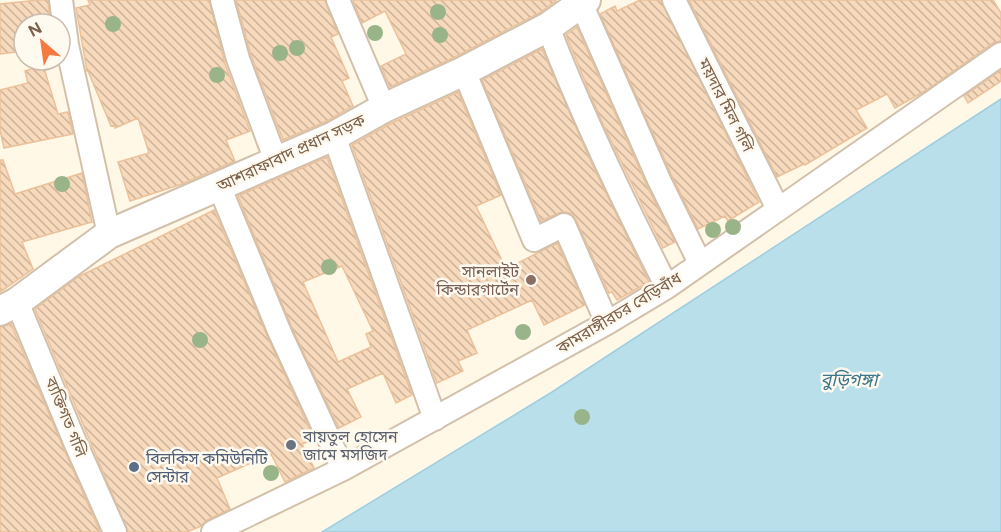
<svg xmlns="http://www.w3.org/2000/svg" width="1001" height="532" font-family="Figtree,'Noto Sans Bengali',sans-serif">
<style>
.water{fill:#b9dfeb;stroke:#9ecede;stroke-width:1.5}
.building{fill:url(#building-back-hatch);stroke:#ecc19a;stroke-width:1.5;fill-rule:evenodd}
.lines{fill:none;stroke-linecap:round;stroke-linejoin:round}
.minor-casing{stroke:#d3c0ab;stroke-width:26}
.tertiary-casing{stroke:#d3c0ab;stroke-width:32}
.minor{stroke:#fff;stroke-width:22}
.tertiary{stroke:#fff;stroke-width:28}
.tree{fill:#9ab489}
.education-dot{fill:#8d6e63;stroke:#fffaf0;stroke-width:2}
.worship-dot{fill:#6b7280;stroke:#fffaf0;stroke-width:2}
.service-dot{fill:#5c6f8a;stroke:#fffaf0;stroke-width:2}
.labels{text-anchor:middle;dominant-baseline:central;stroke-width:5;stroke-linejoin:round;paint-order:stroke}
.street-label{font-size:16px;fill:#7c5f48;stroke:#fffaf0}
.education-label{font-size:16px;fill:#785e54;stroke:#fffaf0;text-anchor:end}
.worship-label{font-size:16px;fill:#5b616d;stroke:#fffaf0;text-anchor:start}
.service-label{font-size:16px;fill:#4e5e75;stroke:#fffaf0;text-anchor:start}
.water-label{font-size:18px;font-style:italic;fill:#3b768b;stroke:#fffaf0}
</style>
<defs>
<pattern id="building-back-hatch" width="6" height="6" patternUnits="userSpaceOnUse" patternTransform="scale(1.5)"><rect width="6" height="6" fill="#f7d9bc"/><path d="M-1 5l2 2M0 0l6 6M5-1l2 2" fill="none" stroke="#cdb39b"/></pattern>
</defs>
<rect width="100%" height="100%" fill="#fff8e7"/>
<path class="water" d="M1001 99V532H322L552 392Z"/>
<path class="building" d="M39 0H48L50 21 24 24V51L0 54V4Z
M88 0H209L225 64 250 131 226 140 235 161 182 184 130 201 118 162 149 153 138 118 115 128V125L111 126 88 71H87L76 8 90 5Z
M236 0H325L338 34 331 37 349 78 342 81 353 106 327 121 283 140 251 55Z
M353 0H555L556 1 539 13 457 56 390 87 381 66 406 54 385 11 362 23Z
M640 0H661L759 202 728 221 725 216 698 229 671 174 600 14 615 6 617 11Z
M689 0H993L1001 13V41L993 43 925 91 895 108 887 94 856 110 867 128 805 165 804 164 777 177Z
M577 27 647 186 675 242 663 248 601 120 566 35Z
M542 49 592 164 649 282 617 300 612 292 609 293 576 220 572 214 566 212 559 213 541 221 482 80Z
M43 65 58 114 68 112 73 134 4 148 0 130V90L28 83 25 71Z
M1001 70V81L968 103 964 96Z
M458 92 501 195 476 206 506 269 557 243 585 305 544 325 532 300 467 330 477 353 458 361 463 371 437 383 352 145 392 123Z
M327 157 412 395 396 403 383 373 347 389 361 417 339 428 292 328 238 196ZM342 266 373 331 366 334 371 347 338 362 303 282Z
M0 160H3L15 194 82 173 92 222 22 242 33 269 0 292Z
M214 210 268 338 314 439 302 444 314 468 285 482 271 454 217 478 230 509 207 520 201 526 187 532H128L35 309 78 277Z
M11 324 63 447 100 532H0V327Z"/>
<g class="lines">
<g class="minor-casing">
<path id="minor" d="M61 0 67 45 109 234
M222 0 238 59 276 161
M338 0 384 108
M674 0 778 209
M581 3 659 180 700 263
M548 27C582 116 623 201 667 287
M464 71 534 240 564 225 607 323
M334 136 435 419
M219 186 280 333 343 469
M17 302 75 442 115 532
M213 532 343 469 607 323 667 287 1001 54"/>
</g>
<g class="tertiary-casing">
<path id="tertiary" d="M0 311 17 302 109 234 334 136 384 108 464 71 548 27 586 0"/>
</g>
<use href="#minor" class="minor"/>
<use href="#tertiary" class="tertiary"/>
</g>
<g class="tree">
<circle cx="438" cy="12" r="8"/>
<circle cx="113" cy="24" r="8"/>
<circle cx="375" cy="33" r="8"/>
<circle cx="440" cy="35" r="8"/>
<circle cx="297" cy="48" r="8"/>
<circle cx="280" cy="53" r="8"/>
<circle cx="217" cy="75" r="8"/>
<circle cx="62" cy="184" r="8"/>
<circle cx="733" cy="227" r="8"/>
<circle cx="713" cy="230" r="8"/>
<circle cx="329" cy="267" r="8"/>
<circle cx="523" cy="332" r="8"/>
<circle cx="200" cy="340" r="8"/>
<circle cx="582" cy="417" r="8"/>
<circle cx="271" cy="473" r="8"/>
</g>
<circle class="education-dot" cx="531" cy="280" r="6"/>
<circle class="worship-dot" cx="291" cy="445" r="6"/>
<circle class="service-dot" cx="134" cy="467" r="6"/>
<g class="labels">
<g class="street-label">
<text transform="translate(726 105) rotate(63)">ময়দার মিল গলি</text>
<text transform="translate(291 153) rotate(-25)">আশরাফাবাদ প্রধান সড়ক</text>
<text transform="translate(619 313) rotate(-31)">কামরাঙ্গীরচর বেড়িবাঁধ</text>
<text transform="translate(66 417) rotate(68)">ব্যক্তিগত গলি</text>
</g>
<g class="education-label">
<text x="519" y="271">সানলাইট<tspan x="519" dy="18">কিন্ডারগার্টেন</tspan></text>
</g>
<g class="worship-label">
<text x="303" y="436">বায়তুল হোসেন<tspan x="303" dy="18">জামে মসজিদ</tspan></text>
</g>
<g class="service-label">
<text x="146" y="458">বিলকিস কমিউনিটি<tspan x="146" dy="18">সেন্টার</tspan></text>
</g>
<g class="water-label">
<text x="849" y="380">বুড়িগঙ্গা</text>
</g>
</g>
<g transform="translate(42 42) rotate(331)"><circle r="28" fill="#fffaf0" stroke="#cbbcad" stroke-width="1.5"/>
<path d="M0-4.5L10 22L0 15L-10 22Z" fill="#f57940"/>
<text y="-9" font-size="16" font-weight="bold" text-anchor="middle" fill="#7c5f48">N</text>
</g>
</svg>
